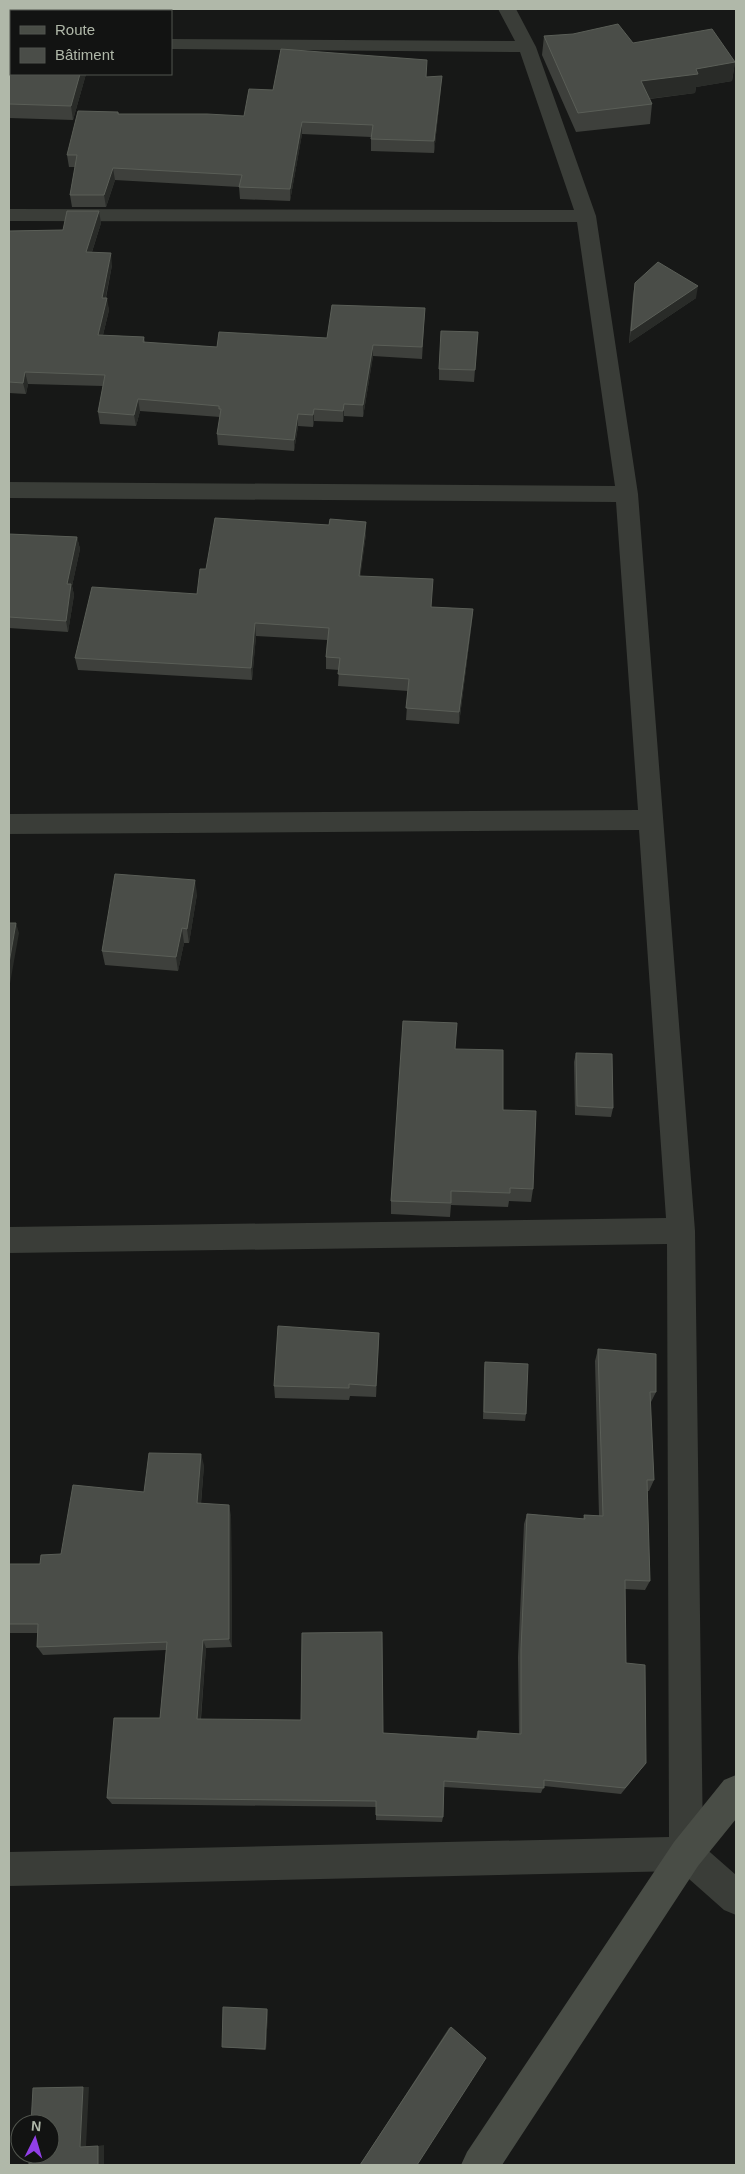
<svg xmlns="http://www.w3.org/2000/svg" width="745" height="2174" font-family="Arial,sans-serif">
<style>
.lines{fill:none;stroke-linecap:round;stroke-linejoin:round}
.street{fill:#3a3d38;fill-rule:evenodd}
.secondary{fill:#494d46;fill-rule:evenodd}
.wall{fill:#3e403c}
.shaded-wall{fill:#292b28}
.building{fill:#4a4d48;stroke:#5a5e57}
</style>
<rect width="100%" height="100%" fill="#171817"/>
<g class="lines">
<path class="street" d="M498 9H516L536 47 596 216 638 494 695 1231 703 1846 736 1875V1915L724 1910 680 1871 9 1886V1852L669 1837 667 1244 9 1253V1227L666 1218 639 830 9 834V814L638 810 616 502 9 498V482L615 486 577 222 9 221V209L574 210 520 52 171 49V39L515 41Z
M9 38H11V48H9Z"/>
<path class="secondary" d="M736 1775V1819L698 1866 502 2165H461L467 2152 674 1842 724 1780Z"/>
</g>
<path class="wall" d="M9 9H105V11H11V26H9Z
M544 36 633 43 735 62 732 81 696 87 695 93 650 99 652 104 650 124 576 132 542 55Z
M86 74 73 120 9 118V78Z
M426 77 441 88 434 153 371 151V137L302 134 290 201 240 199 239 187 115 180 106 207H72L70 195 75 167H69L67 155 118 112 119 114 244 116 273 90Z
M99 211 101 223 92 252 112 265 106 298 109 310 103 335 144 337 145 343 217 347 327 338 425 308 422 359 373 356 363 417 344 416 343 422 314 421 313 427 298 426 294 451 218 445 217 434 220 417 140 411 136 426 100 424 98 412 103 386 28 384 26 394 9 393V231L63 230Z
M635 283 696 298 629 343 633 295Z
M477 344 474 382 439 380V369Z
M9 534 77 537 80 549 72 586 74 595 68 632 9 628Z
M366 534 360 576 432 607 473 609 472 621 459 724 406 720 408 691 338 686 339 670 326 669V657L327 640 256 636 252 680 78 670 75 658 197 594 206 569Z
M197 894 189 943H184L178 971 105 965 102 951Z
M455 1049 503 1110 533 1189 531 1202 509 1201 508 1207 451 1205 450 1217 391 1214V1201Z
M576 1053 613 1108 611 1117 575 1115 574 1062Z
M379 1333 376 1397 350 1396 349 1400 275 1398 274 1386Z
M598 1349 656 1392 650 1404 654 1480 649 1491H647L650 1581 645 1590 625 1589 626 1663 646 1763 621 1794 544 1786 541 1793 444 1787 443 1817 442 1822 376 1820V1807L112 1804 107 1798 160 1718 166 1650 43 1655 37 1647 38 1633H9V1564H40L61 1554 144 1492 204 1465 201 1504 231 1515 232 1647 206 1648 201 1719 383 1733 476 1738 478 1731 519 1734 518 1657 524 1524 527 1514 583 1519 584 1515 599 1516 595 1361Z
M485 1362 526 1414 525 1421 483 1419 484 1369Z
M268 2010 266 2050 222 2047Z
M451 2027 417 2165H360L449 2028Z"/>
<path class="shaded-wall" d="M99 9H105V11H99Z
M735 62 732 81 696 87 695 93 639 100 641 81 696 69Z
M80 74H86L73 120 71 106Z
M442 76 441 88 434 153V141Z
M302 122V134L290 201V189Z
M113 168 115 180 106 207 104 195Z
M99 211 101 223 88 264 86 252Z
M111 253 112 265 103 310 102 298Z
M698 286 696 298 629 343 631 331Z
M107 298 109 310 100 347 98 335Z
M373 345V356L363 417V405Z
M25 372 28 384 26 394 23 383Z
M138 399 140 411 136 426 134 415Z
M344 404V416L343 422V411Z
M314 409V421L313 427V415Z
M298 414V426L294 451V440Z
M366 522V534L359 588V576Z
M77 537 80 549 72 586 74 595 68 632 66 621 67 584Z
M473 609 472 621 459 724V712Z
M255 623 256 636 252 680 251 668Z
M195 880 197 894 189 943 187 929Z
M16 923 19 933 9 989V963Z
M182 928 184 943 178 971 176 957Z
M379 1333V1345L376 1397V1386Z
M201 1454 204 1465 200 1513 197 1503Z
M229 1505 231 1515 232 1647 229 1639Z
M203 1640 206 1648 200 1726 197 1719Z
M267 2009 268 2010 266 2050 265 2049Z
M83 2087H89L86 2146 80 2147Z
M104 2145V2165H98V2146Z"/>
<path class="building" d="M9 9H99V11H9Z
M618 24 633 43 712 29 735 62 696 69 698 74 641 81 652 104 578 113 544 36 573 34Z
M281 49 427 60 426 77 442 76 434 141 371 139 373 125 302 122 290 189 239 187 242 175 113 168 104 195H70L77 155H67L78 111 118 112V114H207L244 116 249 89 273 90Z
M11 70V74H80L71 106 9 104V78Z
M67 211H99L86 252 111 253 102 298H107L98 335 144 337 143 342 217 347 219 332 327 338 332 305 425 308 422 347 373 345 363 405 344 404 343 411 314 409 313 415 298 414 294 440 217 434 221 409H219V406L138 399 134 415 98 412 105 375 25 372 23 383 9 382V231L63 230Z
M658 262 698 286 631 331 635 283Z
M441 331 478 332 475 370 439 369Z
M215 518 329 525 330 519 366 522 359 576 433 579 431 607 473 609 459 712 406 708 409 679 338 674 340 658 326 657 329 628 255 623 251 668 75 658 92 587 197 594 200 569H206Z
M9 534 77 537 67 584H71L66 621 9 617Z
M115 874 195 880 187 929 182 928 176 957 102 951Z
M9 923H16L9 963Z
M403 1021 457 1023 455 1049 503 1050V1110L536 1111 533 1189 510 1188V1193L451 1191V1203L391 1201Z
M576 1053 612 1054 613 1108 577 1106Z
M278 1326 379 1333 376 1386 349 1384V1388L274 1386Z
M598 1349 656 1354V1392H650L654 1480H647L650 1581 625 1580 626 1663 645 1665 646 1763 625 1788 544 1780V1788L444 1781 443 1817 376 1815V1801L107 1798 114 1718H160L167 1642 37 1647 38 1624H9V1564H40L41 1555 61 1554 73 1485 144 1492 149 1453 201 1454 197 1503 229 1505V1639L203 1640 197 1719 301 1720 302 1633 382 1632 383 1733 478 1739V1731L521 1734V1649L527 1514 585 1519 584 1515 603 1516Z
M485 1362 528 1364 526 1414 484 1412Z
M223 2007 267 2009 265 2049 222 2047Z
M451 2027 486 2058 417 2165H360Z
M83 2087 80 2147 98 2146V2165H29V2154H50V2124H31L33 2088Z"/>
<rect width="745" height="2174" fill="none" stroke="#b0b8a9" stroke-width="20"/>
<rect x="10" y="10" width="162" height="65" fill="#121312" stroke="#51554e"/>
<rect x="20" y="26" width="25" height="8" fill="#494d46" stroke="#51554e"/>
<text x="55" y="35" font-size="15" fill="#b0b8a9">Route</text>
<rect x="20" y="48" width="25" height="15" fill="#4a4d48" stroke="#51554e"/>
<text x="55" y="60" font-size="15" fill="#b0b8a9">Bâtiment</text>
<g transform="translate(35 2139) rotate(5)"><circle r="24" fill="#121312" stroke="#51554e"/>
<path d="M0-4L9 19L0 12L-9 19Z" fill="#923fe8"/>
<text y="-8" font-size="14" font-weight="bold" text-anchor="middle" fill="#b0b8a9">N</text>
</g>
</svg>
